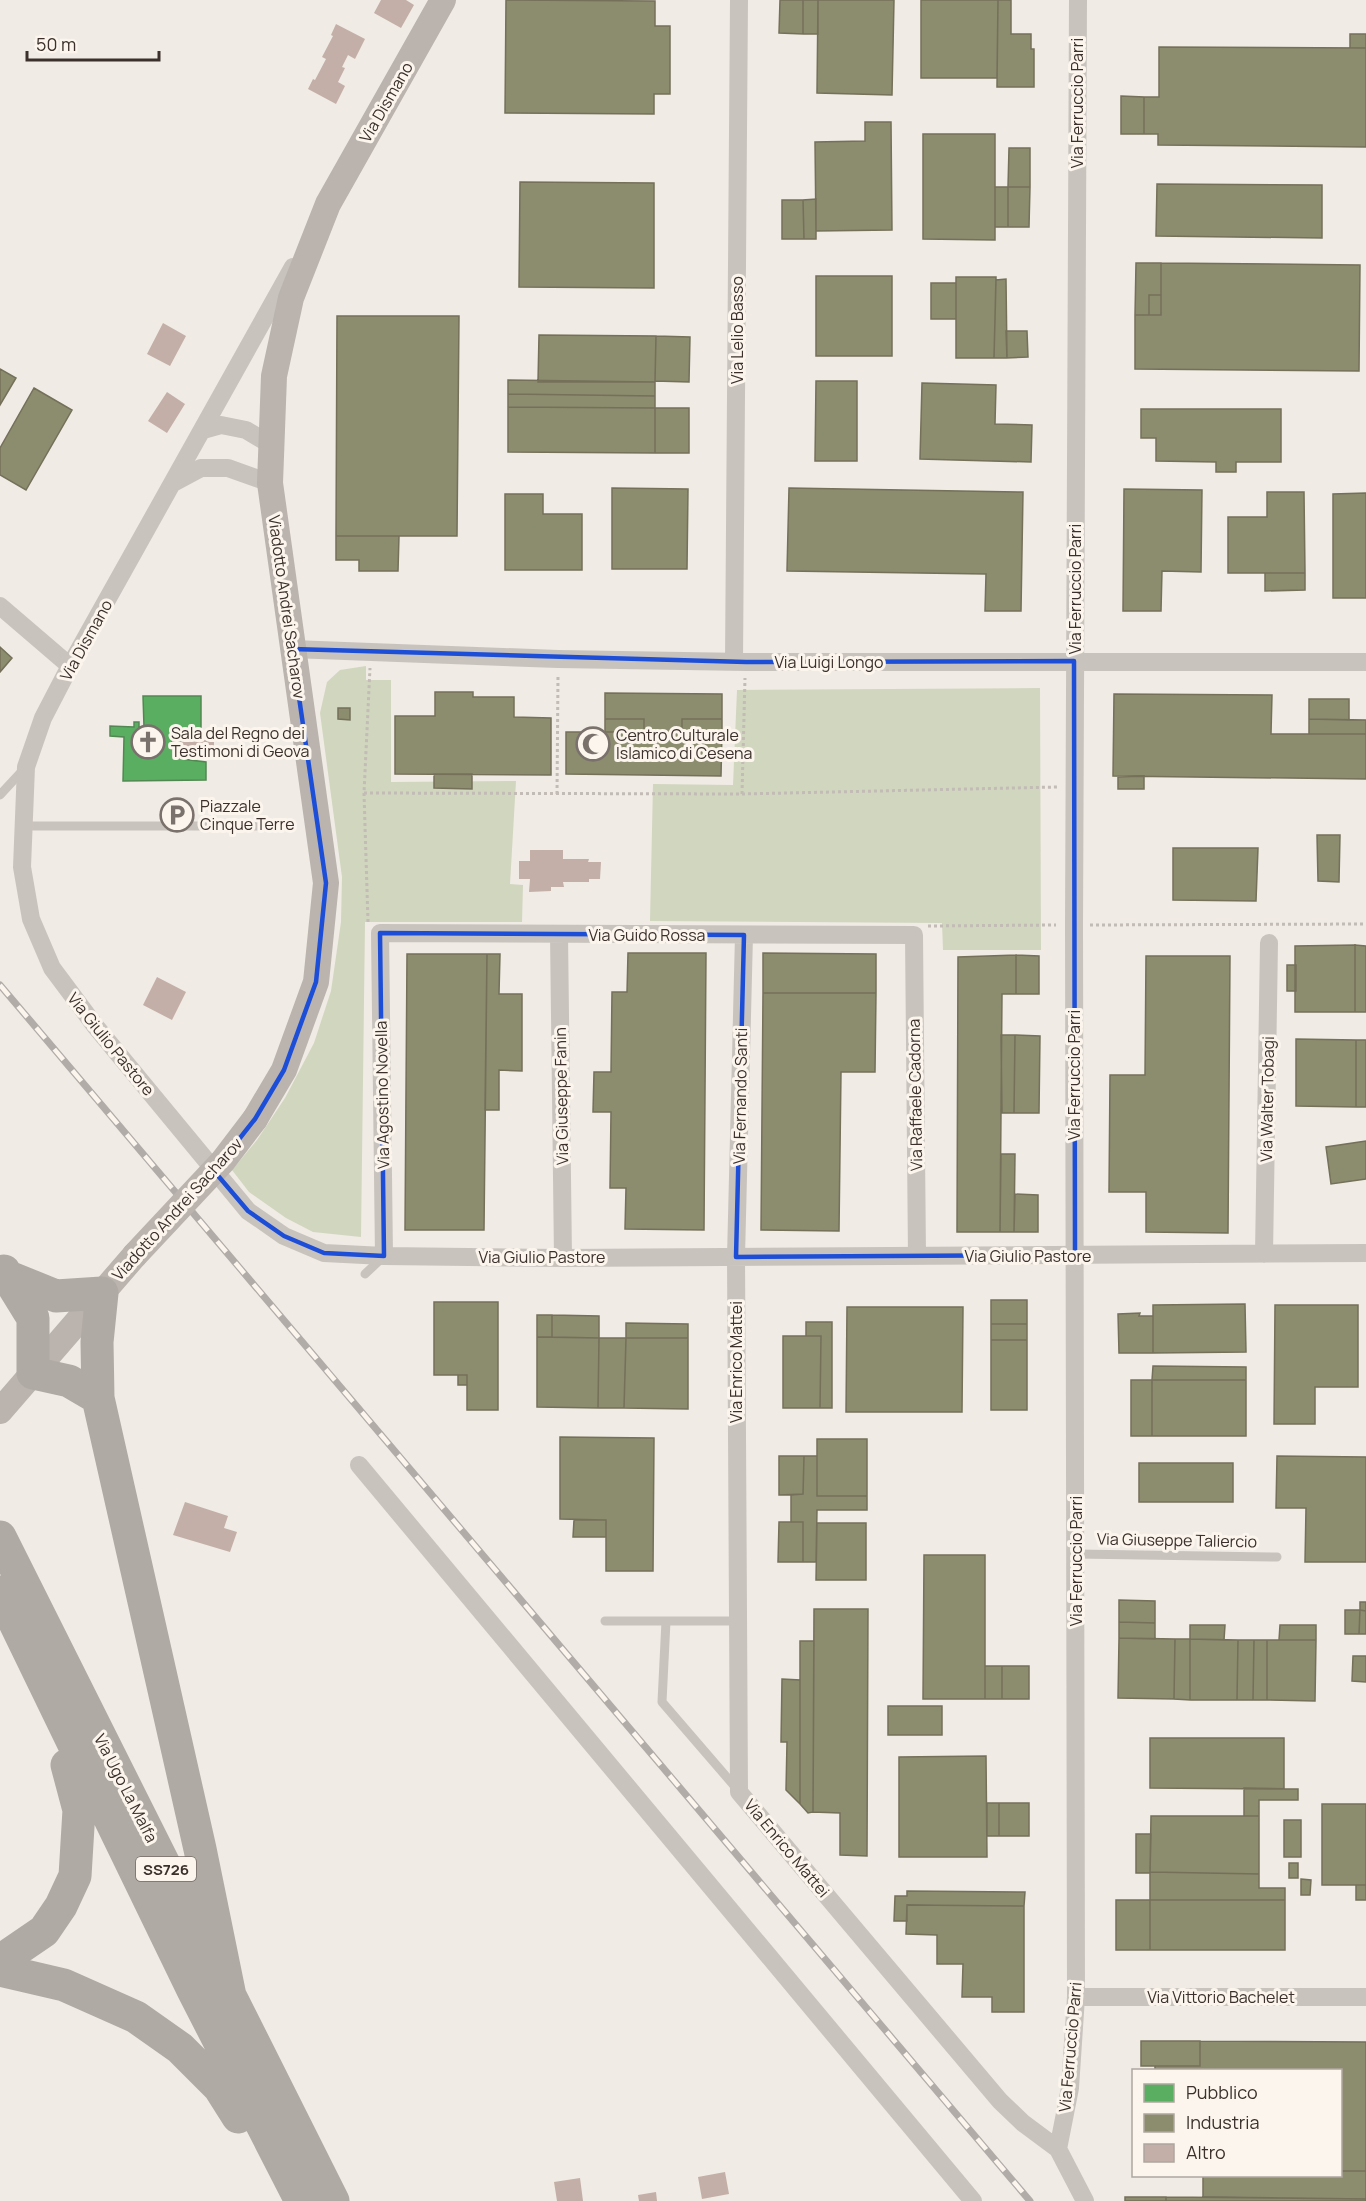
<svg xmlns="http://www.w3.org/2000/svg" width="1366" height="2201" font-family="Manrope,sans-serif">
<style>
.green{fill:#d1d6bf}
.public{fill:#5aae61;stroke:#518851;stroke-width:1.5}
.industry{fill:#8c8c6e;stroke:#74705a;stroke-width:1.5}
.building{fill:#c3afa7}
.lines{fill:none;stroke-linecap:round;stroke-linejoin:round}
.path{stroke:#c2bbb6;stroke-width:3;stroke-dasharray:3 3;stroke-linecap:butt}
.lane{stroke:#c9c3be;stroke-width:9}
.street{stroke:#c9c3be;stroke-width:18}
.secondary{stroke:#bab3ae;stroke-width:26}
.highway{stroke:#afaaa4;stroke-width:33}
.rail-casing{stroke:#b1aca8;stroke-width:7}
.rail{stroke:#fbf5ee;stroke-width:4.5;stroke-dasharray:14;stroke-linecap:butt}
.secondary-bridge{stroke:#bab3ae;stroke-width:26}
.marked{fill:none;stroke:#1d4ed8;stroke-width:4.5;stroke-linejoin:round}
.labels{text-anchor:middle;dominant-baseline:central;stroke-width:6;stroke-linejoin:round;paint-order:stroke}
.shield{fill:#fbf5ee;stroke:#756b66;stroke-width:1.5}
.shield-label{font-size:15px;font-weight:bold;fill:#3b302b}
.street-label{font-size:16px;fill:#3b302b;stroke:#fbf5ee}
.poi-label{font-size:16px;fill:#3b302b;stroke:#fbf5ee;text-anchor:start}
</style>
<rect width="100%" height="100%" fill="#f0ebe5"/>
<path class="green" d="M366 666V680H391V782L516 781 510 884 523 885 522 922H365L361 1237 313 1232 286 1218 249 1192 232 1170 257 1140 285 1098 314 1043 331 991 341 922 342 877 320 713 327 682 340 670Z
M1040 688 1041 950H943L942 923 650 921 653 784 733 785 737 690Z"/>
<path class="public" d="M143 696H201V730H172V748H182V759L206 762V780L123 781 124 737 110 736V726L134 727V722H139V727H144Z"/>
<path class="industry" d="M506 0 655 1V26H670V94H654V114L505 113Z
M780 0H803V34L779 33Z
M803 0H818V34H803Z
M818 0H894L892 95 817 93Z
M921 0H998L997 78H921Z
M998 0H1011V34H1031V49H1034V87H997Z
M1350 34H1366V48H1350Z
M1159 47 1366 48V147L1158 145V134H1144V97H1159Z
M1121 96 1144 97V134H1121Z
M865 122H891L892 230 816 231 815 142 865 141Z
M923 134H995V240L923 239Z
M1009 148H1030V187H1008Z
M520 182 654 183V288L519 287Z
M1157 184 1322 185V238L1156 236Z
M995 187H1008V227H995Z
M1008 187H1030L1029 227H1008Z
M816 199V239H804L803 200Z
M782 200H803L804 239H782Z
M1136 263H1161V295H1149V315H1135Z
M1161 263 1360 265 1359 371 1135 369V315H1161Z
M816 276H892V356H816Z
M956 277H996L994 358H956Z
M1006 279 1007 358H994L996 280Z
M931 283H956V319H931Z
M1149 295H1161V315H1149Z
M337 316H459L457 536H336Z
M1006 331H1027L1028 357 1007 358Z
M539 335 656 336 655 382H538Z
M656 336 690 337 689 382 655 381Z
M0 369 16 378 0 405Z
M508 380 655 382V396L508 394Z
M816 381H857V461H815Z
M922 383 996 385 995 424 1032 425 1031 462 920 459Z
M34 388 72 410 26 490 0 475V448Z
M508 394 655 396V408L508 407Z
M508 407 655 408V453L508 452Z
M655 408H689V453H655Z
M1141 409H1281V462H1236V472H1216V462L1156 461V438H1141Z
M612 488 688 489 687 569H612Z
M789 488 1023 492 1021 611H985L986 574 787 571Z
M1124 489 1202 490 1201 572 1162 571 1161 611H1123Z
M1267 492H1304L1305 573H1228V517H1267Z
M1366 493V598H1333V494Z
M505 494H543V514H582V570H505Z
M336 536H399L398 571H359V560H336Z
M1265 573H1305V590L1265 591Z
M0 647 12 658 0 672Z
M435 692H473V697H514V717L551 718V775L395 774V716H435Z
M605 693 722 694V719H682V732H722L721 776 566 774V732H644V719H605Z
M1114 694 1272 695 1271 734H1366V779L1113 776Z
M1309 699H1349V720L1309 719Z
M338 708H350V720L338 719Z
M605 719H644V732H605Z
M682 719H722V732H682Z
M1309 719 1366 720V734H1309Z
M434 774H472V789L434 788Z
M1144 776V789H1118V777Z
M1317 835H1340L1339 882 1318 881Z
M1173 848H1258L1256 901 1173 900Z
M1355 945V1012H1295V946Z
M1355 945 1366 946V1012H1355Z
M628 953H706L704 1230 625 1229 626 1188H610L611 1112H593L594 1072H611L612 992H627Z
M763 953 876 954V993H763Z
M407 954H487L484 1230H405Z
M487 954H500L499 994H522V1071L499 1070V1110H485Z
M1016 955 1039 956V994H1016Z
M1016 955V994H1002L1000 1232H957L958 957Z
M1146 956H1230L1228 1233 1146 1232V1192H1109L1110 1075H1145Z
M1287 965H1296V991H1287Z
M763 993H876L875 1072H841L839 1231 761 1230Z
M1001 1035H1015L1014 1113H1002Z
M1015 1035 1040 1036 1039 1113H1014Z
M1296 1039 1356 1040V1107L1296 1106Z
M1356 1040H1366V1107H1356Z
M1366 1141V1179L1331 1184 1326 1147Z
M1001 1154H1015L1014 1232H1000Z
M1015 1194 1038 1195V1232H1014Z
M991 1300H1027V1324H991Z
M434 1302H498V1410H467V1375H434Z
M1245 1304 1246 1352 1153 1353V1305Z
M1275 1305H1358V1387H1315V1424H1274Z
M847 1307H963L962 1412H846Z
M1140 1313 1139 1316H1153V1353H1119L1118 1314Z
M537 1315H552V1337H537Z
M552 1315 599 1316V1338L552 1337Z
M806 1322H832V1408H820L821 1336H806Z
M626 1323 688 1324V1338H626Z
M991 1324H1027V1340H991Z
M783 1336H821L820 1408H783Z
M537 1337 599 1338 598 1408 537 1407Z
M599 1338H626L624 1408H598Z
M626 1338H688V1409L624 1408Z
M991 1340H1027V1410H991Z
M1153 1366 1246 1367V1380H1152Z
M458 1375H467V1385H458Z
M1131 1380H1152V1436H1131Z
M1152 1380H1246V1436H1152Z
M560 1437 654 1438 653 1571H606V1520L560 1519Z
M817 1439H867V1496H817Z
M779 1456H804L803 1494 779 1495Z
M804 1456H817V1496H867V1510H817L816 1562H803V1522H791V1495L803 1494Z
M1277 1456 1366 1457V1562H1305L1306 1508H1276Z
M1139 1463H1233V1502H1139Z
M574 1520H606V1537H573Z
M779 1522H803V1562H778Z
M817 1523H866V1580H816Z
M924 1555H985V1699H923Z
M1119 1600 1155 1601V1623L1119 1622Z
M1360 1602H1366V1611L1360 1610Z
M814 1609H868L867 1856 840 1855V1813L813 1812Z
M1345 1610H1360L1359 1634H1345Z
M1360 1610 1366 1611V1634H1359Z
M1119 1622 1155 1623V1639L1119 1638Z
M1190 1625H1225L1224 1640 1190 1639Z
M1280 1625H1316V1640H1279Z
M1119 1638 1175 1639 1174 1699 1118 1698Z
M1175 1639H1190V1700L1174 1699Z
M1190 1639 1238 1640 1237 1700H1190Z
M1238 1640H1254L1253 1700H1237Z
M1254 1640H1267V1700H1253Z
M1267 1640H1316L1315 1701 1267 1700Z
M800 1641H814L813 1812 808 1813 800 1804Z
M1353 1656H1366V1682L1352 1681Z
M985 1666H1002V1699H985Z
M1002 1666H1029V1699H1002Z
M782 1679 800 1680V1804L786 1790 787 1742H781Z
M888 1706H942V1735H888Z
M1150 1738H1284V1789L1150 1788Z
M986 1756 987 1857H899V1757Z
M1244 1788 1298 1789V1800H1259V1816H1244Z
M987 1803H999V1836H987Z
M999 1803H1029V1836H999Z
M1322 1804H1366V1885H1322Z
M1151 1816H1259V1874L1150 1872Z
M1284 1820H1301V1857H1284Z
M1136 1834H1151L1150 1873H1136Z
M1289 1863H1298V1878H1289Z
M1150 1872 1259 1874V1888H1285V1900H1150Z
M1301 1879 1311 1880 1310 1895H1301Z
M1356 1885H1366V1900H1356Z
M907 1891 1025 1892 1024 1906 907 1905V1921H894L895 1896H907Z
M1116 1900H1150V1950H1116Z
M1150 1900H1285V1950H1150Z
M907 1905 1024 1906V2012H992V1997H962L963 1964H937V1935L906 1934Z
M1141 2041H1200V2066H1141Z
M1200 2041 1366 2042V2171H1340V2070H1155V2066H1200Z
M1340 2171H1366V2199L1203 2197V2176H1340Z
M1125 2197H1166V2201H1125Z
M1166 2197 1366 2199V2201H1166Z"/>
<path class="building" d="M381 0H406L414 5 401 28 374 13Z
M336 24 365 39 355 59 348 55 342 67 345 68 338 82 345 86 336 104 308 89 313 79 315 80 326 59 322 57 333 36 331 35Z
M163 323 186 336 170 366 147 354Z
M167 392 185 404 167 433 148 421Z
M172 730H201L202 740H214V750H182V748H172Z
M530 850H563V859H589L588 862H601L600 879H589V882H563L564 887H551V891L529 892 530 879H519V861H530Z
M157 977 186 992 172 1020 143 1005Z
M185 1502 228 1516 224 1528 237 1532 230 1552 173 1535Z
M725 2172 729 2194 702 2199 698 2177Z
M580 2178 583 2201H557L554 2182Z
M656 2192 657 2201H639L638 2195Z"/>
<g class="lines">
<path class="path" d="M364 793 742 794 1058 787
M557 794 558 675
M742 794 745 678
M368 922 364 793 370 668
M1090 925 1366 924
M928 926 1056 925"/>
<path class="lane" d="M0 795 24 769
M23 826H283
M365 1274 382 1258
M1076 1554 1277 1557
M605 1621H738
M666 1621 662 1702 737 1789"/>
<path class="street" d="M293 267 70 666 43 718 26 767 22 867 31 919 52 968 96 1027 248 1211 284 1236 324 1253 384 1256 563 1258 1366 1253
M203 430 221 425 246 430 271 445
M173 483 201 468H228L270 483
M0 606 70 666
M292 649 558 659 746 662H1366
M734 661 739 0
M559 934 563 1258
M744 935 736 1257 739 1792 1000 2101 1023 2123 1058 2149 1085 2201
M1264 1254 1269 943
M384 1256 380 933 914 935 917 1256
M359 1465 973 2201
M1076 1997H1366
M1058 2149 1070 2088 1076 1997 1074 925 1078 0"/>
<path class="secondary" d="M255 1119 284 1070 316 982 326 883 270 483 274 376 291 298 328 204 443 0
M0 1411 135 1255"/>
<path class="highway" d="M4 1271 33 1318V1373L69 1381 98 1398
M9 1277 56 1296 102 1293 97 1342 98 1398 200 1849 230 1996
M0 1537 333 2201
M0 1592 193 1990 301 2201
M0 1961 44 1931 61 1906 75 1876 79 1810 67 1765
M0 1970 64 1985 136 2017 180 2048 219 2087 238 2117"/>
<g class="rail-casing">
<path id="rail" d="M0 985 1030 2201"/>
</g>
<use href="#rail" class="rail"/>
<path class="secondary-bridge" d="M135 1255 223 1161 255 1119"/>
</g>
<path class="marked" d="M292 649 746 662 1074 661 1075 1255 736 1257 744 935 380 933 384 1256 324 1253 284 1236 248 1211 214 1171 255 1119 284 1070 316 982 326 883Z"/>
<defs>
<g id="church-ring" transform="scale(1.725)"><circle r="9.5" fill="#fbf5ee" stroke="#7a716c" stroke-width="1.5"/><path d="M-1.2-6h2.4v3.5h3.3v2.4h-3.3V6h-2.4V-.1h-3.3v-2.4h3.3Z" fill="#7a716c"/></g>
<g id="mosque-ring" transform="scale(1.725)"><circle r="9.5" fill="#fbf5ee" stroke="#7a716c" stroke-width="1.5"/><path d="M3.5-4.9A6 6 0 1 0 3.5 4.9A5 5 0 1 1 3.5-4.9Z" fill="#7a716c"/></g>
<g id="parking-ring" transform="scale(1.725)"><circle r="9.5" fill="#fbf5ee" stroke="#7a716c" stroke-width="1.5"/><path d="M-3.5-5.5H1a3.5 3.5 0 0 1 0 7H-1V5.5H-3.5ZM-1-3.4V-.6H.8a1.4 1.4 0 0 0 0-2.8Z" fill="#7a716c"/></g>
</defs>
<g fill-rule="evenodd">
<use href="#church-ring" x="148" y="742"/>
<use href="#mosque-ring" x="593" y="744"/>
<use href="#parking-ring" x="177" y="815"/>
</g>
<g class="labels">
<rect class="shield" x="136" y="1857" width="60" height="24" rx="4.5"/>
<g class="shield-label">
<text x="166" y="1869">SS726</text>
</g>
<g class="street-label">
<text transform="translate(386 102) rotate(-60)">Via Dismano</text>
<text transform="translate(1077 103) rotate(-90)">Via Ferruccio Parri</text>
<text transform="translate(737 330) rotate(-90)">Via Lelio Basso</text>
<text transform="translate(1075 589) rotate(-90)">Via Ferruccio Parri</text>
<text transform="translate(287 607) rotate(82)">Viadotto Andrei Sacharov</text>
<text transform="translate(86 640) rotate(-61)">Via Dismano</text>
<text x="829" y="662">Via Luigi Longo</text>
<text x="647" y="935">Via Guido Rossa</text>
<text transform="translate(111 1044) rotate(51)">Via Giulio Pastore</text>
<text transform="translate(1074 1075) rotate(-90)">Via Ferruccio Parri</text>
<text transform="translate(382 1095) rotate(-91)">Via Agostino Novella</text>
<text transform="translate(915 1095) rotate(-91)">Via Raffaele Cadorna</text>
<text transform="translate(561 1096) rotate(-91)">Via Giuseppe Fanin</text>
<text transform="translate(740 1096) rotate(-89)">Via Fernando Santi</text>
<text transform="translate(1267 1099) rotate(-89)">Via Walter Tobagi</text>
<text transform="translate(177 1209) rotate(-48)">Viadotto Andrei Sacharov</text>
<text x="1028" y="1256">Via Giulio Pastore</text>
<text x="542" y="1257">Via Giulio Pastore</text>
<text transform="translate(736 1362) rotate(-90)">Via Enrico Mattei</text>
<text transform="translate(1177 1540) rotate(1)">Via Giuseppe Taliercio</text>
<text transform="translate(1076 1561) rotate(-90)">Via Ferruccio Parri</text>
<text transform="translate(126 1788) rotate(63)">Via Ugo La Malfa</text>
<text transform="translate(787 1848) rotate(50)">Via Enrico Mattei</text>
<text x="1221" y="1997">Via Vittorio Bachelet</text>
<text transform="translate(1070 2047) rotate(-85)">Via Ferruccio Parri</text>
</g>
<g class="poi-label">
<text x="171" y="733">Sala del Regno dei<tspan x="171" dy="18">Testimoni di Geova</tspan></text>
<text x="616" y="735">Centro Culturale<tspan x="616" dy="18">Islamico di Cesena</tspan></text>
<text x="200" y="806">Piazzale<tspan x="200" dy="18">Cinque Terre</tspan></text>
</g>
</g>
<rect x="1132" y="2069" width="210" height="108" fill="#fbf5ee" stroke="#aea6a0" stroke-width="1.5"/>
<rect x="1144" y="2084" width="30" height="18" fill="#5aae61" stroke="#aea6a0" stroke-width="1.5"/>
<text x="1186" y="2099" font-size="18" fill="#3b302b">Pubblico</text>
<rect x="1144" y="2114" width="30" height="18" fill="#8c8c6e" stroke="#aea6a0" stroke-width="1.5"/>
<text x="1186" y="2129" font-size="18" fill="#3b302b">Industria</text>
<rect x="1144" y="2144" width="30" height="18" fill="#c3afa7" stroke="#aea6a0" stroke-width="1.5"/>
<text x="1186" y="2159" font-size="18" fill="#3b302b">Altro</text>
<path d="M27 51v9h132v-9" fill="none" stroke="#3b302b" stroke-width="3"/>
<text x="36" y="51" font-size="18" fill="#3b302b" stroke="#fbf5ee" stroke-width="4.5" paint-order="stroke">50 m</text>
</svg>
